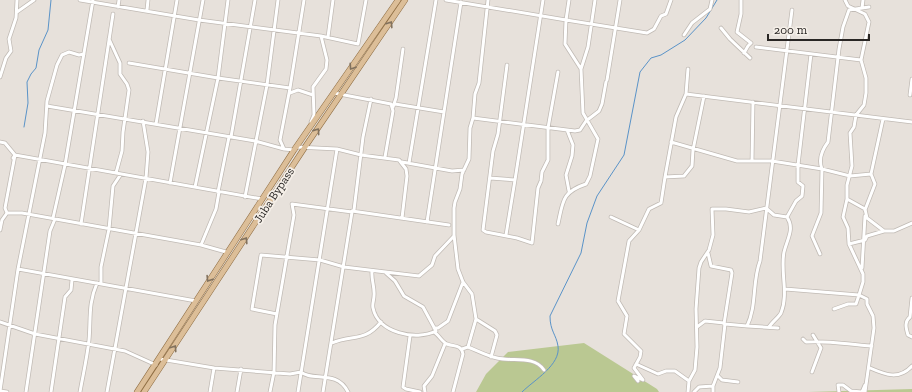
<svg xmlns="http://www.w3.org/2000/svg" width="912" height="392" font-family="'Zilla Slab',serif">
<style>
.green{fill:#bac892}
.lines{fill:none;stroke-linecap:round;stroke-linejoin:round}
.stream{stroke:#5a93c8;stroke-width:1}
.street-casing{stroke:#c0bab4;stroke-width:4.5}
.primary-casing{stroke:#8e6d43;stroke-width:6}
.street{stroke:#fff;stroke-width:3}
.primary{stroke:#dcbe98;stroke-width:5}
.oneway{stroke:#82725e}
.labels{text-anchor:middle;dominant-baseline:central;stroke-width:3.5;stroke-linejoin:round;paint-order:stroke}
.street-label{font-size:12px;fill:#292624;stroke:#f5efe8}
</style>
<rect width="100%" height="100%" fill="#e7e1db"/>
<path class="green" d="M584 343 657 389 659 392H476L486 374 508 352Z
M912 389V392H808Z"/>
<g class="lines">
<path class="stream" d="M24 127 28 103 27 82 31 74 36 68 39 50 48 30 51 0
M522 392C534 380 561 365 558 346 556 334 550 331 550 316L581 253 587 223 597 196 624 155 640 72 651 58 661 55 685 40 706 18 717 0"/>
<g class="street-casing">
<path id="street" d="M80 0 199 20 321 36 358 44 366 0
M446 0 566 20 565 44 581 69 583 113 598 139 590 176 586 184C562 192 563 201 558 224
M569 0 566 20 647 33 654 29 661 16 666 14 671 0
M741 0V14L737 32 751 43 748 46 744 53
M845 0 848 6 865 14 869 22 861 60 866 78V93L864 105 856 115 854 127 850 133 852 166 847 185V199L865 209 867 218 884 231
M118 7 119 0
M862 8 863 0
M147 10 148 0
M17 12 34 0
M721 28 730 39 750 58
M684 35 692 23 710 9 712 0
M328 37 333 0
M109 39 120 63V74L127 84 129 90 123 132 122 151 116 173
M756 47 861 60
M129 63 218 78 290 88
M507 65 498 134 493 151 483 230 486 232 517 238 532 243 538 188 541 181 542 172 548 160V128L558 72
M581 69 588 47 595 0
M0 77 6 58 11 51 9 39 16 18 17 0
M607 80 620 0
M290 93 298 90 313 95
M334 93 391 104 393 111 385 157
M686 94 912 122
M910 95 912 79
M395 104 444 112
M47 106 255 141 284 149
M393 107 396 98 403 49
M473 118 575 131 580 130 586 121 599 111 602 104 606 82
M311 122 314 115 313 87 326 69 327 60 321 36
M156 124 177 0
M567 130 573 145 572 156 566 175 569 191
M231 137 255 0
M0 142 5 143 15 155 262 199
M671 142 737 161H772L822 169 850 176 871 174 883 119
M296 147 337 149 361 155 399 160 406 169 407 176 402 218
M294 150 284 149 280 140 290 88 304 0
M752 161 753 102
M402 162 452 171 464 170
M409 163 436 0
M665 177 676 117 686 94 688 69
M490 178 515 180 543 0
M170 183 203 0
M195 187 218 78 228 0
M218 192 229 137
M245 197 267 85 278 0
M847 199 843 217 848 228 849 244 863 274V282L859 295 867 299V304L873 316 874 328 865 392
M354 210 363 137 371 99
M865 210 875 184 871 174
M352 211 449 225
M7 213H22L201 245 226 252
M611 217 639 230
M427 222 461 2
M81 224 113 14
M0 230 2 220 7 213 5 208 15 155 13 158
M506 235 515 180
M849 244 865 240 867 236 884 231H894L912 223
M201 245 216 209 219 192
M708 253 711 266 731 270 732 273 724 324
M820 254 812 236 821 213 822 169C818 159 822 150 828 142L839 49 843 27 849 10 869 7
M862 268 865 216
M18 269 196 301
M372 271C371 280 375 287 374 296 374 300 372 304 373 308 378 333 416 341 436 331L423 307 404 296 395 281 386 273
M101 284V267L109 229 113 186 121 174
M785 289 859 295 856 304H848L834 309
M912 298 910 317C904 322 906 328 908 335L912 337
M277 314 252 309 261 255 320 260 344 267 419 276 432 265 435 256 454 236
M476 319 495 331 497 335 491 357
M0 322 35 334 125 351 156 365
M747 326 778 328
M697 327 705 321 724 323
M769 327C772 322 779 317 781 313 789 293 780 272 784 252 787 239 795 229 787 217
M434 328H438L448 321 463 282
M434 332C439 335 442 342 447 344 454 347 461 344 463 354L453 392
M410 336 403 387 406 389 420 392
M803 339 806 342C830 340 849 345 872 346
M332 343C352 334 364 343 381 322
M468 347 476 319 472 294 463 282 458 269 454 235V208L455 202 460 189 462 174 469 159 470 128 473 118 475 94 479 83 488 0
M462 349 468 347C478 351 487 356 497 358 513 362 534 355 544 370
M160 359 214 368 290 374 301 372C312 382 337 369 348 392
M636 364 658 374 666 371H675L689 381
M870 368C886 375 899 380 912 366
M812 372 821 348 813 335
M718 376 722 380 738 382
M638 381 634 376 643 380 634 368 640 357 641 351 624 334 627 316 618 301 629 241 639 230 649 209 661 203 665 177 684 176 692 166 693 150 704 96
M7 392 0 391 18 269 45 133 47 101 57 65 62 55 69 52 79 55 84 54
M26 392 50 231 55 219 53 218 65 165 93 0
M51 392 65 297 71 290 72 280
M80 392C83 375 87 358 89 340 91 318 88 304 97 283
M107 392 146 178 148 152 143 121
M210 392 214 368
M237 392 241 369
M270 392 274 372 275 325 294 215 292 204 352 212 323 392
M298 392 337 149
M425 392 424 386 432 376 445 344
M688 392 689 381 695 370 697 347 696 309 699 268 701 262 709 250 713 235 712 209H726L749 212 766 208 774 215 787 217 796 201 802 196 803 186 798 182V165L811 54
M694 392 699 387 713 386
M713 392V386L720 368 725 324 747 326C757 306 752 282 760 261L792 10
M839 392 838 385H843L851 391 862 392 865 385"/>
</g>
<g class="primary-casing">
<path id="primary" d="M137 392 294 150 398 0
M144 392 305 147 405 0"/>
</g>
<use href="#street" class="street"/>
<use href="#primary" class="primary"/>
</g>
<defs><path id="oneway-chevron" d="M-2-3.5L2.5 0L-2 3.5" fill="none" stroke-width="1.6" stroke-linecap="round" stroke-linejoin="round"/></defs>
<g class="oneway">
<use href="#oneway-chevron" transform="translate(390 24) rotate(-57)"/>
<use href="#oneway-chevron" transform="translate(352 67) rotate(124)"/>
<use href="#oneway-chevron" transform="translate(317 131) rotate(-55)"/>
<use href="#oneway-chevron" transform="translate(245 240) rotate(-57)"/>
<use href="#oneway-chevron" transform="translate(209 279) rotate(122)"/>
<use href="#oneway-chevron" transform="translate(174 348) rotate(-56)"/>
</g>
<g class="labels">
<g class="street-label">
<text transform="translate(274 195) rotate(-57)">Juba Bypass</text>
</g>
</g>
<path d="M768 34v6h101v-6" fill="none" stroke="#292624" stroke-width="2"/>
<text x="774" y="34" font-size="12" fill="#292624" stroke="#f5efe8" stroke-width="3" paint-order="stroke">200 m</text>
</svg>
